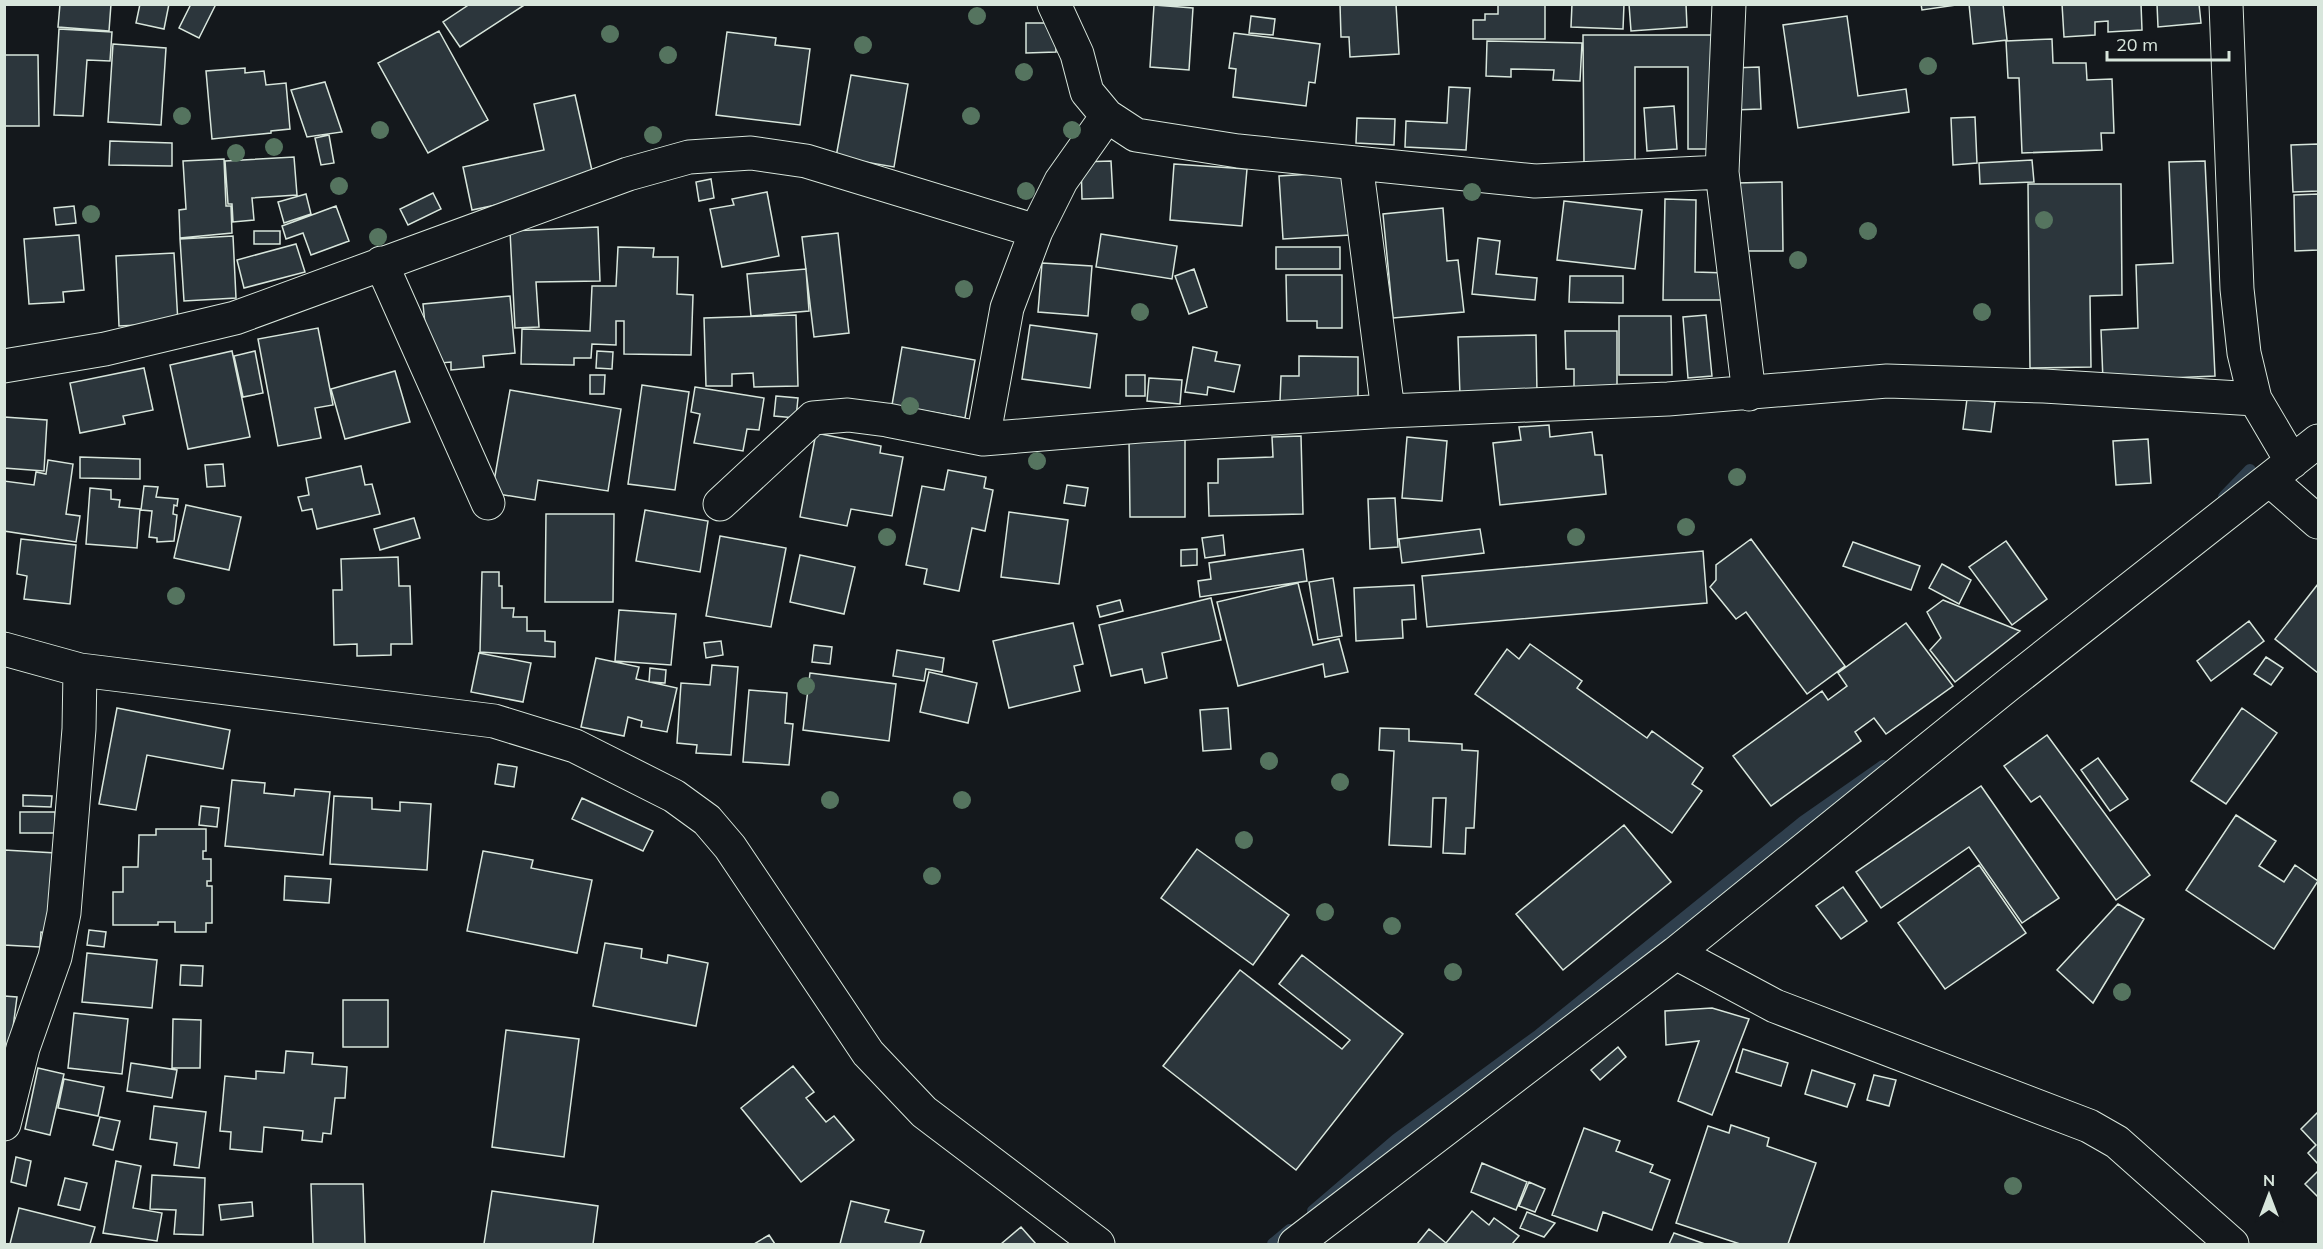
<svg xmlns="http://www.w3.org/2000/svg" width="2323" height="1249" font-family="Mulish,sans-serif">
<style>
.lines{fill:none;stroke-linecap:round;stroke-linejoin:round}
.stream{stroke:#2f3f4d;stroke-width:12}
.building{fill:#2c363c;stroke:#d8e6dc;stroke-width:1.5}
.minor-casing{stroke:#d8e6dc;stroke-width:35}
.minor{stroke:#14181c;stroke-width:33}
.tree{fill:#55745f}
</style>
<rect width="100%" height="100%" fill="#14181c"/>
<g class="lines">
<path class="stream" d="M2224 497 2250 470
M1313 1211 1397 1139 1539 1035 1803 822 1883 766
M1273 1244 1290 1230"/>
</g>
<path class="building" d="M60 4H111L109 31 58 27Z
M140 4H169L164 29 136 23Z
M191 4H216L199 38 179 28Z
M470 4H526L460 47 443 22Z
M1340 4H1396L1399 54 1350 57 1349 37H1341Z
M1498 4H1545V39H1473V20H1485V14H1498Z
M1572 4H1624L1623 29 1571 27Z
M1629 4H1686L1687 27 1631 31Z
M1921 4H1963L1922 10Z
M1969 4H2003L2007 40 1973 44Z
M2062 4H2141L2142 30 2108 32V21L2095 22V35L2064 37Z
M2157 4H2199L2201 23 2158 27Z
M1154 5 1193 8 1189 70 1150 67Z
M1251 16 1275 19 1273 35 1249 33Z
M1847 16 1858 96 1906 89 1909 112 1798 128 1783 25Z
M1026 23H1056V52L1026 53Z
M59 29 112 32 110 61 87 60 83 116 54 115Z
M439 31 488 120 428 153 378 63Z
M727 32 776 38 775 45 810 49 800 125 716 115Z
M1234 33 1320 44 1315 83 1309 82 1306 106 1233 97 1236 69 1229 68Z
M1583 35H1719L1720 149H1688V67H1635V164L1584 165Z
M2052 39 2053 63H2086L2087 80 2112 79 2114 133H2101L2102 150 2022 153 2019 78H2008L2006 41Z
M1487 41 1582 43 1580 81 1553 80 1554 70 1511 69V77L1486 76Z
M113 44 166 48 161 125 108 122Z
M4 55H38L39 126H4Z
M1759 67 1761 109 1733 110 1731 68Z
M245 68V73L264 71 266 85 286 83 290 129 271 131V133L212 139 206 71Z
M851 75 908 84 894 167 836 157Z
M325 82 342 132 307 137 291 90Z
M1449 87 1470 88 1466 150 1405 147 1406 121 1447 123Z
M575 95 595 184 472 210 463 167 544 150 534 104Z
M1674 106 1677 149 1647 151 1644 108Z
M1975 117 1977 163 1953 165 1951 118Z
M1357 118 1395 119 1394 145 1356 143Z
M329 135 334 163 321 165 315 138Z
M110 141 172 143V166L109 165Z
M2318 144V191L2293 192 2291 145Z
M294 157 297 195 252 198 254 220 233 222 232 204H228L225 161Z
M224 159 226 206H231L232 233 180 238 179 210 186 209 183 161Z
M2032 160 2034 182 1980 184 1979 163Z
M1111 161 1113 198 1082 199 1081 162Z
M2205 161 2215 376 2103 381 2101 330 2138 328 2136 265 2173 263 2169 162Z
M1174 164 1247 169 1242 226 1170 220Z
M1347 172 1350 235 1283 239 1279 176Z
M711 179 714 198 699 201 696 182Z
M1782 182 1783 251H1737L1736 183Z
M2028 184H2121L2122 295 2090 296 2091 367 2030 368Z
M767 192 779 256 722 267 710 209 734 205 732 199Z
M433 193 441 209 408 225 400 209Z
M306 194 311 214 284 223 278 202Z
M2318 194V250L2295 251 2294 195Z
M1665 199 1696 200 1695 272 1727 273V300H1663Z
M1564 201 1642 210 1635 269 1557 260Z
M74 206 76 223 56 225 54 208Z
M336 206 349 241 311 255 303 233 286 239 282 226Z
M1443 208 1447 261 1458 260 1464 312 1393 318 1383 214Z
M598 227 600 281 536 282 539 327 515 328 510 231Z
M254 231H280V244H254Z
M838 233 849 333 814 337 802 237Z
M1101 234 1177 246 1172 279 1096 267Z
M79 235 84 290 63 292 64 302 29 304 24 239Z
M233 236 236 298 184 301 180 239Z
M1478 238 1500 241 1496 274 1537 278 1535 300 1472 294Z
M296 244 305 272 244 288 237 260Z
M618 247 654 248 653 257H678L677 294 693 295 691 355 624 354V321H616V345L592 344 591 358H574V365L521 364 522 329 590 331 592 286H616Z
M1276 247H1340V269H1276Z
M174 253 178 323 119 326 116 256Z
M1042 263 1092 266 1088 316 1038 312Z
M806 269 809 311 751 316 747 274Z
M1194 269 1207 307 1189 314 1175 276Z
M1286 275H1342V328H1317V321H1287Z
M1570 276H1623V303L1569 302Z
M510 296 515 353 483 356 484 367 451 370V362L429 364 423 304Z
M796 315 798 386 754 387 753 373 732 374V386H706L704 318Z
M1706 315 1712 376 1688 378 1683 317Z
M1619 316H1671L1672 375H1619Z
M1030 325 1097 334 1090 388 1022 379Z
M318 328 333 405 315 408 321 438 278 446 258 339Z
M1565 331H1617V388H1574V369H1566Z
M1536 335 1537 394 1460 396 1458 337Z
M902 347 975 360 965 418 892 405Z
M1193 347 1217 352 1215 361 1240 365 1234 392 1208 387 1207 395 1185 392Z
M232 351 250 437 188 449 170 365Z
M255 351 263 393 243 397 234 356Z
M597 351 613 352 612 369 596 368Z
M1299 356 1358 357V402L1280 401 1281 376H1299Z
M144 368 153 410 123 416 125 424 80 433 70 383Z
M395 371 410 422 345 439 331 389Z
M590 375H605L604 394H590Z
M1126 375H1145V396H1126Z
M1149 378 1182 380 1180 404 1147 401Z
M642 385 689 392 675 490 628 484Z
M695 387 764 398 759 430 747 429 743 451 694 443 700 414 691 412Z
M510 390 621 409 608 491 538 480 535 500 492 493Z
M776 396 798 398 796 418 774 416Z
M1967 399 1995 402 1991 432 1963 429Z
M4 417 47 420 44 471 4 468Z
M1549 425 1550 437 1592 432 1595 455H1602L1606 494 1500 505 1493 443 1521 440 1519 427Z
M816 433 881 446 880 453 903 457 892 516 851 509 847 526 800 517Z
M1301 436 1303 514 1209 516 1208 483H1218V459L1273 457 1272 437Z
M1185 437V517H1130L1129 438Z
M1407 437 1447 441 1442 501 1402 498Z
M2148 439 2151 483 2116 485 2113 441Z
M80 457 140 459V479L80 478Z
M48 460 73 464 66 514 80 516 76 542 4 531V481L34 485 36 472 46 474Z
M223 464 225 486 207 487 205 465Z
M361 466 365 485 372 484 380 514 317 529 312 509 302 511 298 497 309 495 306 478Z
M948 470 986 477 984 488 993 490 985 531 972 528 959 591 924 584 927 569 906 565 922 486 944 490Z
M1067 485 1088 488 1085 506 1064 503Z
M144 486 158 487 156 497 178 499 177 506 174 505 173 514 177 515 174 541 157 542V538L149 537 152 511 141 510Z
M90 488 111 490V499L120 500 119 507 140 509 137 548 86 544Z
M1395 498 1398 547 1370 549 1368 499Z
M186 505 241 517 229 570 174 558Z
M645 510 708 521 700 572 636 561Z
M1009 512 1068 520 1059 584 1001 577Z
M546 514H614L613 602H545Z
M414 518 420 538 380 550 374 529Z
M1480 529 1484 553 1402 563 1399 539Z
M1223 535 1225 555 1205 558 1202 538Z
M720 536 786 548 771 627 706 616Z
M21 539 76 545 70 604 24 599 27 576 17 574Z
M1751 539 1845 666 1807 694 1746 612 1736 619 1710 587 1716 580V565Z
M2006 541 2047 599 2012 625 1969 567Z
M1853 542 1920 566 1911 590 1843 566Z
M1197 549V565L1181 566V550Z
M1303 549 1307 581 1200 597 1198 581 1211 579 1209 563Z
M1703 551 1707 603 1427 627 1422 576Z
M800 555 855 567 844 614 790 602Z
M398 557 399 586H410L412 644H391V655L357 656V644L334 645 333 590H342L341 559Z
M1942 564 1971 580 1959 604 1929 588Z
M482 572H499V586H502V608H514L513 617H527V631H545V641L555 642V657L480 652Z
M1333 578 1342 636 1318 640 1309 582Z
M1298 583 1313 645 1339 639 1348 672 1325 677 1323 664 1238 686 1217 602Z
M2318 584V673L2275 639Z
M1414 585 1416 619 1402 620 1403 638 1356 641 1354 588Z
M1211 598 1221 640 1162 653 1167 678 1145 683 1142 669 1111 676 1099 625Z
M1120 600 1123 611 1100 617 1097 606Z
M1943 600 2020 631 1955 682 1930 650 1941 638 1927 612Z
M619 610 676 614 671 665 615 661Z
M2249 621 2264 641 2211 681 2197 661Z
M1073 623 1083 664 1074 666 1080 691 1009 708 993 641Z
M1906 623 1953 686 1886 734 1874 718 1855 732 1861 741 1771 806 1733 756 1822 691 1828 700 1847 686 1838 673Z
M721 641 723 655 706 658 704 643Z
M1530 644 1582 681 1577 688 1647 738 1652 731 1703 768 1692 784 1702 791 1672 833 1475 694 1507 649 1519 659Z
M814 645 832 647 830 664 812 662Z
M897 650 944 658 942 672 926 669 924 681 893 676Z
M479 653 531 663 523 702 471 692Z
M2266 657 2283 668 2271 685 2254 674Z
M596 658 639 667 636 679 677 688 667 732 641 727 642 721 628 717 624 736 581 727Z
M712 665 738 667 731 755 696 753 697 745 677 743 681 683 710 685Z
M650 668 666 670 665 683 649 682Z
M929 672 977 683 968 723 920 712Z
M810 673 896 684 889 741 803 730Z
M749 690 787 693 785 723 793 724 789 765 743 762Z
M117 708 230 730 223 769 147 755 136 810 99 804Z
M1228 708 1231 749 1203 751 1200 710Z
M2242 708 2277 733 2226 804 2191 781Z
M1380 728 1409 729V741L1462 744V750L1478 751 1474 828H1466L1465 854 1443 853 1446 798H1433L1431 847 1389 845 1394 751 1379 750Z
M2047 735 2150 875 2116 900 2040 796 2031 802 2004 766Z
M2098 758 2128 799 2110 811 2081 770Z
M498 764 517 767 514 787 495 784Z
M232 780 265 783 264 793 294 796 295 789 330 792 323 855 225 846Z
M1981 786 2059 898 2022 923 1969 847 1881 908 1856 872Z
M23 795 52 796 51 807 23 806Z
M334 796 372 798V809L400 811V802L431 804 427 870 330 864Z
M582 798 653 831 643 851 572 819Z
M201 806 219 808 217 827 199 825Z
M20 812H55V833H20Z
M2236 815 2276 841 2259 866 2284 882 2295 865 2318 881 2274 949 2186 890Z
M1624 825 1671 882 1563 970 1516 914Z
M156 829H206V851H203V859H211V881H207V886H212V923H206V932H175V922H158V925H113V892H123V867H138L139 835H156Z
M1197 849 1289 915 1253 965 1161 898Z
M4 850 56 853 51 933 41 932 40 947 4 945Z
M483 851 533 860 531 868 592 880 577 953 467 931Z
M1979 865 2026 933 1945 989 1898 923Z
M285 876 331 879 329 903 284 900Z
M1843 887 1867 921 1841 939 1816 906Z
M2118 904 2144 919 2093 1003 2057 970Z
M89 930 106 932 104 947 87 945Z
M605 943 642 949 641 958 667 963 668 955 708 963 696 1026 593 1006Z
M87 953 157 960 152 1008 82 1002Z
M1302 955 1403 1034 1296 1170 1163 1066 1240 970 1342 1049 1350 1040 1279 984Z
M181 965 203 966 202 986 180 985Z
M4 996 17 997 9 1058H4Z
M343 1000H388V1047H343Z
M1712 1008 1749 1019 1712 1115 1678 1101 1699 1041 1666 1045 1665 1011Z
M74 1013 128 1019 122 1074 68 1068Z
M173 1019 201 1020 200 1068H172Z
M506 1030 579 1039 564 1157 492 1147Z
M1618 1047 1626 1057 1600 1080 1591 1070Z
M1743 1049 1788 1063 1781 1086 1736 1072Z
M286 1051 313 1053 312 1064 347 1067 345 1098H335L331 1134 323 1133 322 1142 302 1140 303 1131 264 1127 262 1152 230 1149 231 1132 220 1131 225 1076 256 1079V1071L284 1073Z
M131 1063 177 1070 172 1098 127 1091Z
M793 1066 814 1092 806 1098 826 1122 834 1116 854 1140 801 1182 741 1108Z
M38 1068 64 1074 50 1135 25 1129Z
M1812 1070 1855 1084 1847 1107 1805 1094Z
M1874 1075 1896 1080 1889 1106 1867 1100Z
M64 1079 104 1087 98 1116 58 1108Z
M154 1106 206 1112 199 1168 174 1165 177 1143 150 1139Z
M2318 1112V1164L2308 1153 2316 1145 2301 1129Z
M100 1117 120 1121 113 1150 93 1145Z
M1731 1125 1769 1138 1767 1146 1816 1163 1788 1244H1740L1676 1223 1708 1126 1729 1133Z
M1584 1128 1620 1141 1616 1151 1653 1165 1650 1172 1670 1180 1652 1230 1603 1212 1597 1231 1552 1215Z
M16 1157 31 1161 26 1186 11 1182Z
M116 1161 141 1166 133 1208 162 1213 157 1241 103 1233Z
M1482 1163 1527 1182 1516 1210 1471 1192Z
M2318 1171V1197L2305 1184Z
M152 1175 205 1178 203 1235 174 1234 176 1210 150 1209Z
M65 1178 87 1183 80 1210 58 1205Z
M1529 1182 1545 1189 1535 1212 1519 1206Z
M311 1184H363L365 1244H313Z
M492 1191 598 1206 593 1244H484Z
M851 1201 889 1210 885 1222 924 1231 920 1244H840Z
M252 1202 253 1216 221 1220 219 1205Z
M19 1208 95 1227 90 1244H10Z
M1472 1211 1489 1225 1494 1218 1519 1236 1512 1244H1417L1429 1229 1446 1243Z
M1527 1212 1555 1223 1544 1237 1520 1228Z
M1021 1227 1036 1244H1001Z
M1674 1233 1705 1244H1669Z
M769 1235 775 1244H754Z"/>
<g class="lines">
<g class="minor-casing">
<path id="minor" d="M1054 4 1077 54 1087 92 1107 116 1136 135 1238 151 1535 181 1722 172
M1729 4 1722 172 1749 394
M2226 4 2237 289 2244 353 2255 399 2292 462
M1356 163 1388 411
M381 263 488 503
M4 366 105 349 235 318 628 174 689 157 751 153 806 161 1036 231
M983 439 1007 308 1036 231 1061 181 1107 116
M2270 480 2318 522
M720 504 813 418 848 415 887 420 983 439 1140 426 1388 411 1668 399 1887 381 2044 386 2255 399
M4 649 80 670 494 721 575 746 674 796 707 820 730 847 868 1053 924 1112 1098 1244
M1676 953 1775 1006 2089 1126 2117 1142 2232 1244
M4 1124 23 1048 55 957 64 913 79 729 80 670
M1295 1244 1676 953 2008 685 2318 441"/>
</g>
<use href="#minor" class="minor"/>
</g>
<g class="tree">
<circle cx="977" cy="16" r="9"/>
<circle cx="610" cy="34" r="9"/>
<circle cx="863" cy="45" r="9"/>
<circle cx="668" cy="55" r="9"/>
<circle cx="1928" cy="66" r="9"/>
<circle cx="1024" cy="72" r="9"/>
<circle cx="182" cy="116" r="9"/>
<circle cx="971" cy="116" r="9"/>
<circle cx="380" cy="130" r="9"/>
<circle cx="1072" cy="130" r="9"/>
<circle cx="653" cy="135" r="9"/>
<circle cx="274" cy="147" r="9"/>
<circle cx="236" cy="153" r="9"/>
<circle cx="339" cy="186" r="9"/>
<circle cx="1026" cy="191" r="9"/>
<circle cx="1472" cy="192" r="9"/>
<circle cx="91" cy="214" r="9"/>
<circle cx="2044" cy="220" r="9"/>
<circle cx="1868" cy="231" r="9"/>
<circle cx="378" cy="237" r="9"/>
<circle cx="1798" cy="260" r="9"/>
<circle cx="964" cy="289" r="9"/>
<circle cx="1140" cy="312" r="9"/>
<circle cx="1982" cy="312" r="9"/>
<circle cx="910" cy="406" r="9"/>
<circle cx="1037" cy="461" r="9"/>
<circle cx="1737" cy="477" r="9"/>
<circle cx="1686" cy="527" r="9"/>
<circle cx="887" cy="537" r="9"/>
<circle cx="1576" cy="537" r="9"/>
<circle cx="176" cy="596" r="9"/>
<circle cx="806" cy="686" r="9"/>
<circle cx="1269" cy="761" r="9"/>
<circle cx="1340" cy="782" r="9"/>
<circle cx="830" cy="800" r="9"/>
<circle cx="962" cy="800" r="9"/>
<circle cx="1244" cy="840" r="9"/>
<circle cx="932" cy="876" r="9"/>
<circle cx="1325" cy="912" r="9"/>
<circle cx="1392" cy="926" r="9"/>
<circle cx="1453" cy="972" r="9"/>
<circle cx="2122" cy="992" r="9"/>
<circle cx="2013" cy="1186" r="9"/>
</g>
<rect width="2323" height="1249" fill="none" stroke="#d8e6dc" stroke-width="12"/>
<g transform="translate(2269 1195)" stroke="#14181c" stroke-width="4.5" paint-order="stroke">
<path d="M0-4.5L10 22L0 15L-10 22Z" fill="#d8e6dc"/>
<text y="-9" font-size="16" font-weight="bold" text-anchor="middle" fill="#d8e6dc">N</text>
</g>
<path d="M2107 51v9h122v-9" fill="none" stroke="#d8e6dc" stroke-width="3"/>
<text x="2116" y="51" font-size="18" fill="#d8e6dc" stroke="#14181c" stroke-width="4.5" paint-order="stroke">20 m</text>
</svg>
